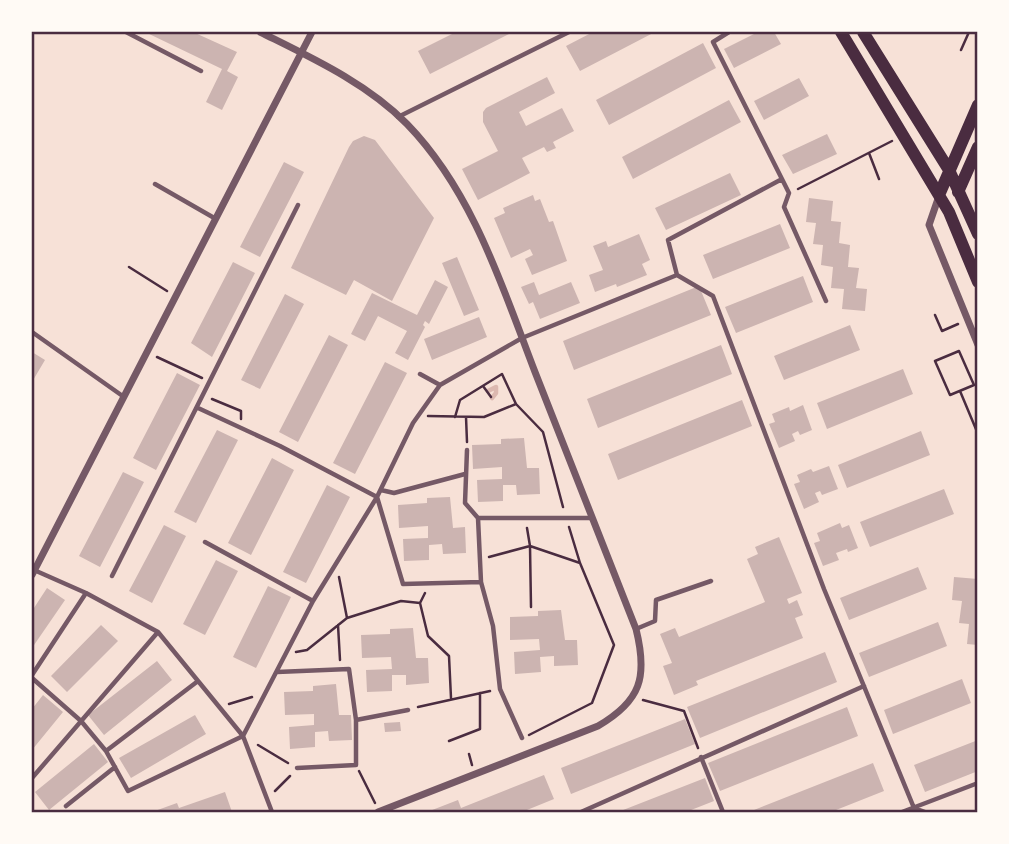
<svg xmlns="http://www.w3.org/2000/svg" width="1009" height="844" font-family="'Space Grotesk',sans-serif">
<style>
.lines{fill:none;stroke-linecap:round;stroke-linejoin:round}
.stream{stroke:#dcb8b0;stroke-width:4.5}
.building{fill:#ccb4b1}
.path{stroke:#4a2c40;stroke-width:2.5}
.service{stroke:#755966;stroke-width:4.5}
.minor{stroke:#755966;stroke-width:7}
.secondary{stroke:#4a2c40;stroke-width:12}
.neatline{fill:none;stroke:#4a2c40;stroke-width:2.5}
</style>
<rect width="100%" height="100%" fill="#f7e1d7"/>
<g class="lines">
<path class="stream" d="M488 391 496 387V393L492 398"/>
</g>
<path class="building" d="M145 32H193L237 52 227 71 238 77 222 110 206 102 222 69Z
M456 32H513L430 74 418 51Z
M593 32H655L580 71 566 46Z
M758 32H774L781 44 734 68 724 49Z
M703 43 716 68 609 125 596 100Z
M547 77 555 93 519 112 526 126 562 108 574 131 553 142 556 148 547 152 544 147 522 158 530 173 478 200 462 169 498 151 483 122V112L486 108Z
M799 78 809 96 764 120 754 101Z
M729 100 741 122 633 179 622 157Z
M827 134 837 154 793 174 782 155Z
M364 136 375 140 434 218 392 301 354 280 346 295 291 268 349 147 353 141Z
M284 162 304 172 260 257 240 247Z
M730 173 741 195 666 230 655 208Z
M533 195 535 201 540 199 549 222 553 221 567 261 532 275 525 259 533 255 530 249 511 258 494 218 505 213 503 208Z
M809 198 833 201 831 221 841 222 839 243 850 245 848 267 859 268 856 288 867 289 865 311 842 309 844 289 831 288 833 267 821 265 823 245 813 244 816 223 806 222Z
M780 224 790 248 713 279 703 255Z
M639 234 650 260 642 264 647 275 617 287 616 284 595 292 589 275 603 270 593 246 606 241 608 247Z
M457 257 479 310 464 316 442 263Z
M233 262 255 273 212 357 191 343Z
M803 276 813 302 736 333 725 307Z
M435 280 448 287 429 324 425 321 423 325 425 327 408 360 395 353 407 331 378 316 365 341 351 334 372 293 417 315Z
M534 282 539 295 571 282 580 303 540 319 533 302 529 304 521 287Z
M699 286 711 315 574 370 563 341Z
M285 294 304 304 260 389 241 380Z
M479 317 487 337 432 360 424 339Z
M850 325 860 350 784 380 774 356Z
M329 335 348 345 298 442 279 432Z
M721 345 732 374 598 428 587 399Z
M32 352 45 360 32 382Z
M385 362 407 373 355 474 333 463Z
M903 369 913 394 827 429 817 403Z
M177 373 200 385 156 470 133 458Z
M742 400 752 426 618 480 608 454Z
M803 405 812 430 800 435 798 431 792 434 795 441 779 448 769 424 775 422 772 414 789 407 790 411Z
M217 430 238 440 196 523 174 512Z
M921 431 930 455 847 488 838 465Z
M524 438 527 468H539L540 494 517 495 516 485H503V501L478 502 477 480 502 479V467L473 469 472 445 501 444V439Z
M272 458 294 470 251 555 228 543Z
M829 466 838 489 822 495 820 491 815 493 819 502 804 509 794 484 800 482 797 475 811 469 813 472Z
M123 472 144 482 100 567 79 556Z
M327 485 350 497 306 583 283 572Z
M944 489 954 514 870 547 860 522Z
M450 497 453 528 465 527 466 553 443 554 442 544 429 545V560L404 561 403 539 428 538V526L399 528 398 505 427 503V498Z
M840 523 842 528 849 525 858 548 848 552 847 549 836 553 839 560 823 566 814 543 820 541 817 533Z
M164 525 186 536 152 603 129 591Z
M779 537 802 593 787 599 789 604 797 600 803 615 795 618 803 638 696 681 698 685 674 695 663 666 672 663 660 634 675 628 679 637 765 602 747 559 758 554 755 547Z
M216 560 238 571 205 635 183 624Z
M918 567 927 589 849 620 840 598Z
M954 577 978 579V645L967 644 969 624 959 623 962 601 952 600Z
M268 586 291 597 256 668 233 657Z
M47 588 65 600 32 648V611Z
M561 610 565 640H577L578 665 554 666V656L540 657 541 672 515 674 514 652 540 650 539 639 510 640V617L538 616V611Z
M938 622 947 646 869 677 859 653Z
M101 625 118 641 67 692 51 676Z
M413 628 416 658H428L429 683 406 685V675H392V691L367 692 366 670 392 669 391 657 362 658 361 635 390 634V629Z
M825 652 837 682 700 738 687 707Z
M157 661 172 680 104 735 88 715Z
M962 679 971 703 893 734 884 710Z
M336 684 339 715H351L352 740 329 741 328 731 315 732V747L290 749 289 727 314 725V714L285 715 284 692 313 691V686Z
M43 695 63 712 32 750V709Z
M847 707 858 736 720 791 708 763Z
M195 715 206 734 131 778 119 758Z
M685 719 695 744 571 794 561 768Z
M400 722 401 731 385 732 384 723Z
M978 740V771L925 792 914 765Z
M94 744 108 762 49 810 35 792Z
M873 763 884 791 831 812H749Z
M544 775 554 799 522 812H427L458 800 461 808Z
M705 778 714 801 686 812H618Z
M225 792 232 812H152L177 803 179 808Z"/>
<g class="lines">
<path class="path" d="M961 50 969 32
M869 153 879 179
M798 189 892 141
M129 267 167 291
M935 315 942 331 958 324
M959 351 974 385 950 395 935 361Z
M157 357 202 378
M483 386 491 397
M960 391 978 434
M212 399 241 411V419
M428 416 484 417 516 404
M455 417 460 400 502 374 516 404 543 432 563 507
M466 417 467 442
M527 528 530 546 531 607
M489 557 530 546 580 563
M339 577 347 618
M425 593 420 603 428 636 449 656 451 698
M338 625 340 660
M296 652 307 650 347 618 401 601 420 603
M643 700 684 711 698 748
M229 704 252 697
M418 707 490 691
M529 735 592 703 614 645 580 563 569 527
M449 741 480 729V693
M258 745 288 763
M469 754 472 765
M359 771 375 803
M275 791 290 776"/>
<path class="service" d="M126 32 201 71
M729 32 713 42 789 193 784 207 826 301
M398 117 569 32
M155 184 216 219
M677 275 713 296 824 589 914 808 925 812
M32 332 124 397
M420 374 440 385
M198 408 280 446 377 497 403 584 481 582 493 626 500 689 522 738
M467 450 465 503 478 518
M381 490 394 493 465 474
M205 542 313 601
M112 576 298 205
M481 582 478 518H591
M636 629 655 621 656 600 711 581
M277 672 349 669 356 720 408 710
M32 675 86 593
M32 678 81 721 106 751 128 791 243 736 158 632 86 593 34 570
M106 751 198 681
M701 757 723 812
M297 768 356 765V720
M32 778 158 632
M66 806 115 767
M272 812 243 736 313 601 377 497 413 423 440 385 522 338 677 275 668 240 782 179
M581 812 864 686
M902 812 978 783"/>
<path class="minor" d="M260 32C310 57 367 83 407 124 473 192 502 286 535 372 569 458 602 543 636 629 648 677 641 701 598 726L378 812
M939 196 929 225 978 345
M32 575 312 32"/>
<path class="secondary" d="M841 32 949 212 978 282
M863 32 949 170 978 234
M958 192 978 147
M939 195 978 105"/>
</g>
<rect width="1009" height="844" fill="none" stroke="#fffaf5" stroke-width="66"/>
<rect x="33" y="33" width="943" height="778" class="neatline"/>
</svg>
